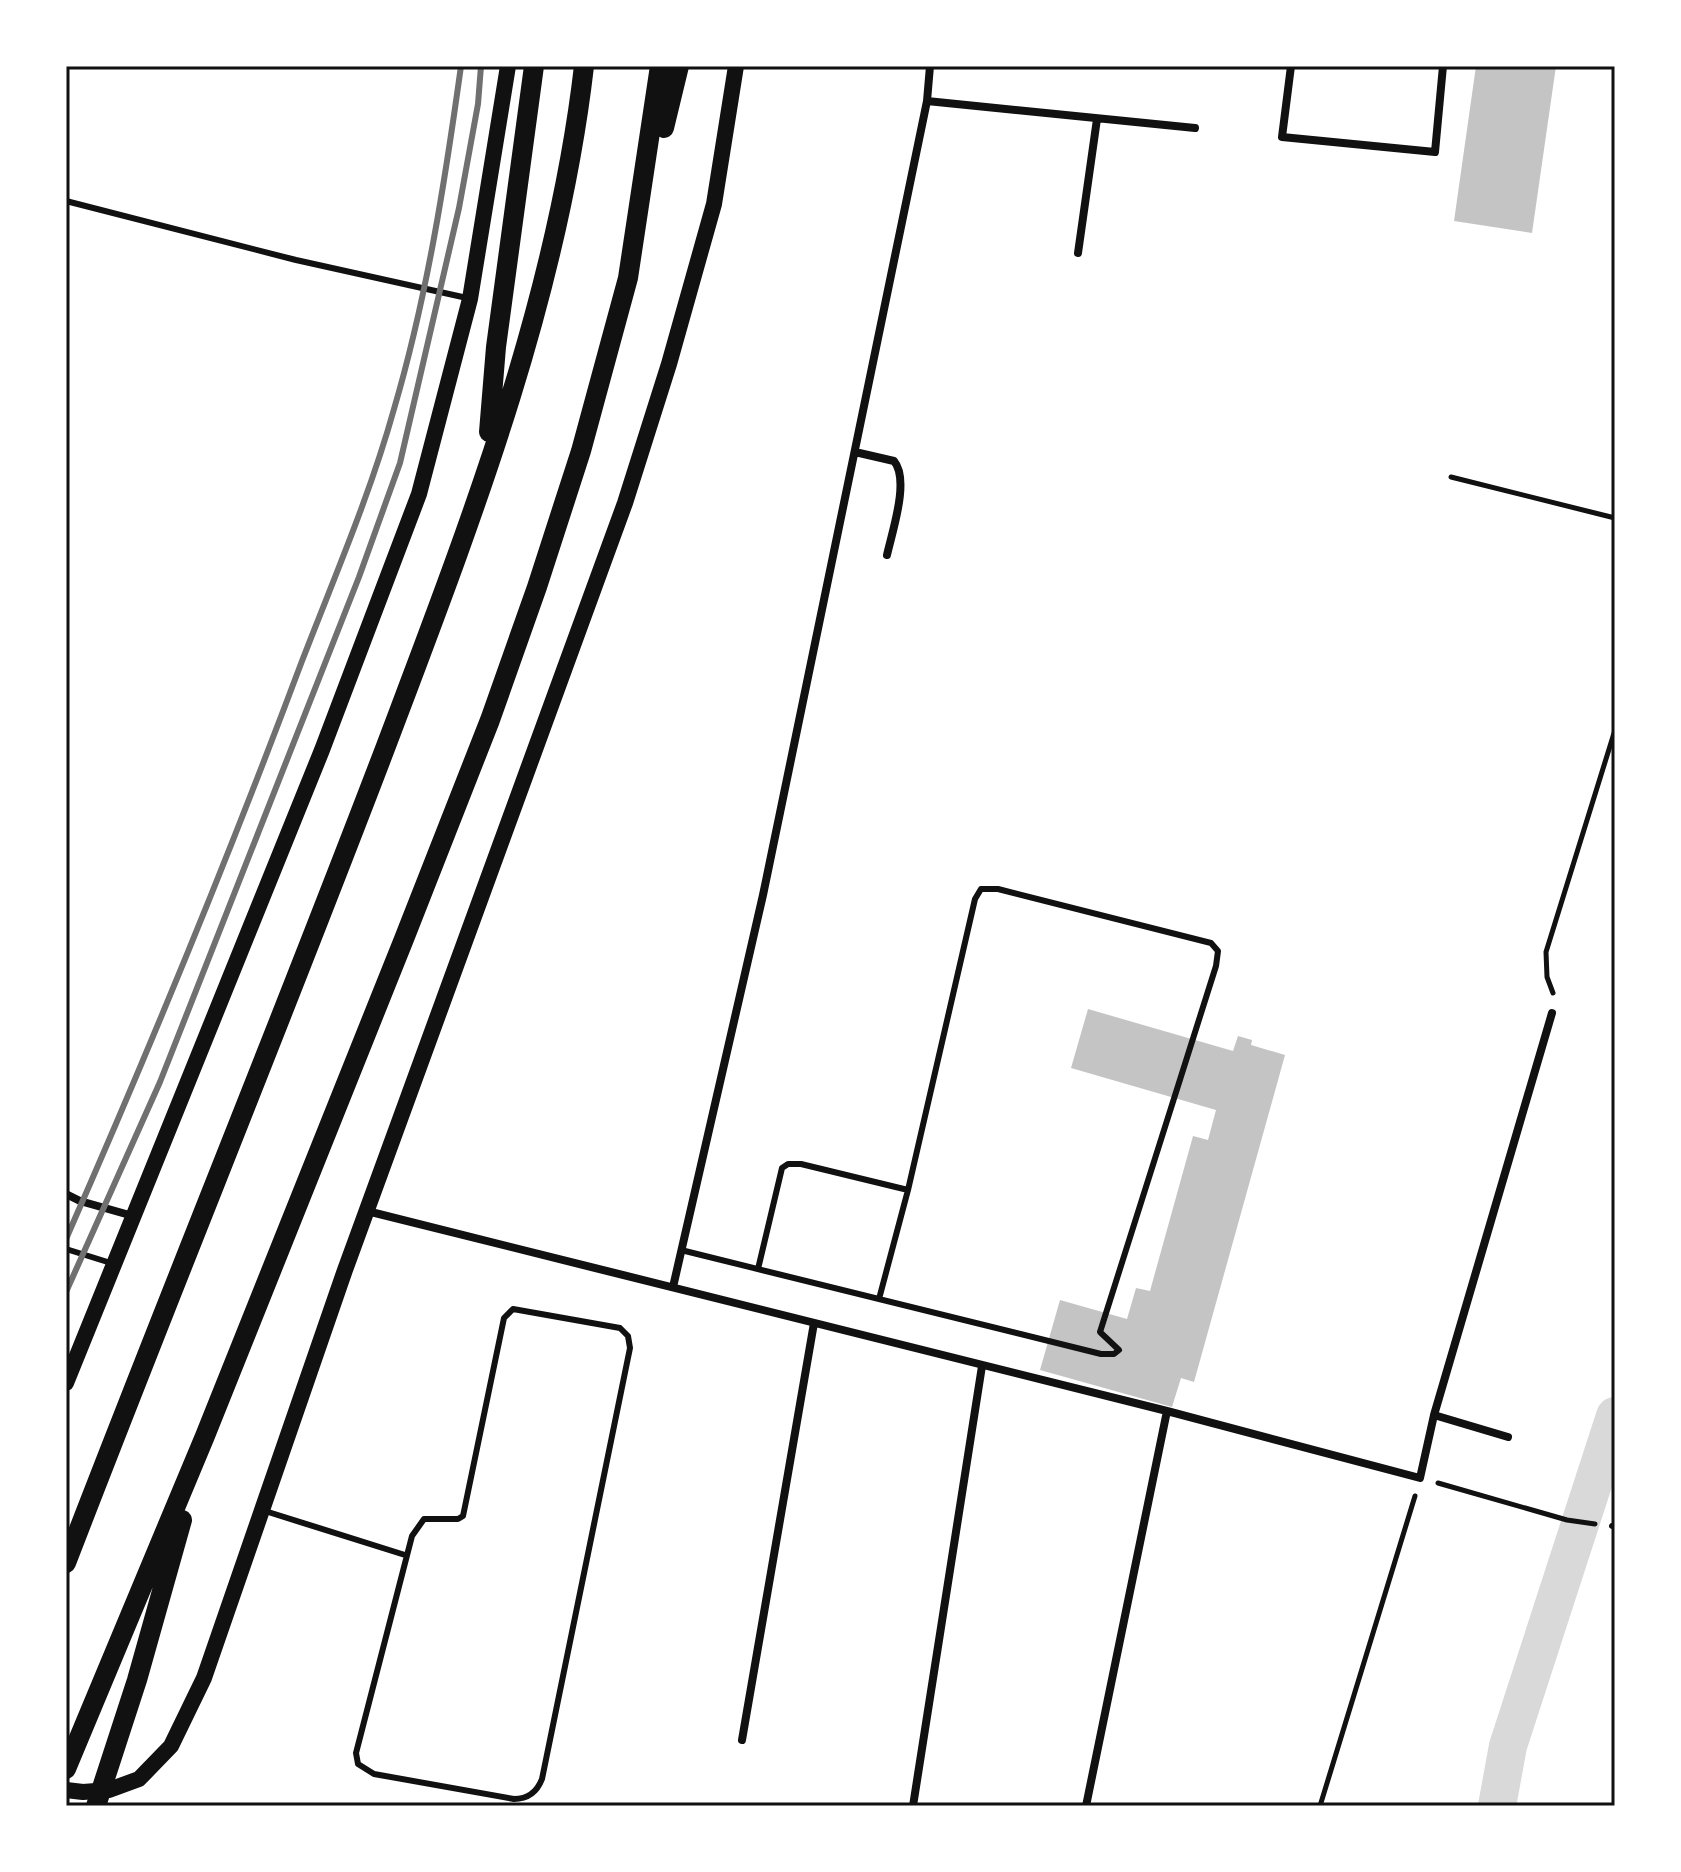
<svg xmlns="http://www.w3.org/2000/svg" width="1681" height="1872" font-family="Lora,serif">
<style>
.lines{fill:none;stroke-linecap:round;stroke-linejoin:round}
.canal{stroke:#d9d9d9;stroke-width:38}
.building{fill:#c4c4c4}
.path{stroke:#111;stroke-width:5}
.service{stroke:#111;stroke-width:6}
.minor{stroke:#111;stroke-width:8}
.secondary{stroke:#111;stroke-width:16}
.primary{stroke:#111;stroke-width:20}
.rail{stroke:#707070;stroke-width:6}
.neatline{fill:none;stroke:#111;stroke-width:3}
</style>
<rect width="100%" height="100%" fill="#fff"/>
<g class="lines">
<path class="canal" d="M1497 1806 1508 1746 1615 1416"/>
</g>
<path class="building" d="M1476 66H1556L1532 233 1454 221Z
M1088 1009 1233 1051 1238 1036 1252 1040 1251 1045 1285 1055 1194 1382 1181 1378 1172 1407 1040 1370 1060 1300 1127 1319 1136 1288 1150 1291 1193 1136 1208 1140 1216 1110 1071 1068Z"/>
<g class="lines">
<path class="path" d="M1451 477 1615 518
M1553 993 1547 977 1546 952 1615 730
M1438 1483 1567 1520 1595 1524
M1320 1806 1415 1496"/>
<path class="service" d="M66 201 296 260 467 298
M66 1249 114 1264
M681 1250 1101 1354H1114L1119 1350 1100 1332 1216 966 1218 951 1211 943 998 889H981L975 899 908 1190 879 1299
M758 1269 782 1168 788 1164H801L908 1190
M513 1309 620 1328 628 1336 630 1348 542 1779C537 1792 528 1799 514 1799L374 1774 358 1764 356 1753 412 1536 424 1519H458L463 1516 504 1318Z
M265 1511 405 1555
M1612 1526 1615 1527"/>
<path class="minor" d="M1291 66 1282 137 1435 152 1443 66
M927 101 1195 128
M1078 253 1097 119
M855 452 894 461C910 480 892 532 887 555
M66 1194 80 1201 133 1216
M367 1211 1167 1411 1420 1478 1434 1415 1552 1013
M673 1287 763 895 927 101 930 66
M1434 1415 1508 1437
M742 1740 814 1323
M913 1806 982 1366
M1086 1806 1167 1411"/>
<path class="secondary" d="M66 1383 322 750 419 494 470 299 508 66
M66 1790 83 1792 109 1790 139 1779 171 1746 204 1678 345 1270 625 503 669 364 714 204 736 66"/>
<path class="primary" d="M664 128 679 66
M489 432 496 347 534 66
M66 1563C171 1290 282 1019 386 746 469 526 557 301 584 66
M66 1769 205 1436 404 939 490 720 537 587 581 451 628 278 660 66
M96 1806 137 1680 182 1520"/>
<path class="rail" d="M66 1239C150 1048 229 856 302 661 334 578 370 495 394 409 427 297 445 181 461 66
M66 1292 160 1082 359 577 400 463 459 208 478 104 481 66"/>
</g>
<rect width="1681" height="1872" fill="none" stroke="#ffffff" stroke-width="136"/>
<rect x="68" y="68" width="1545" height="1736" class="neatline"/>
</svg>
